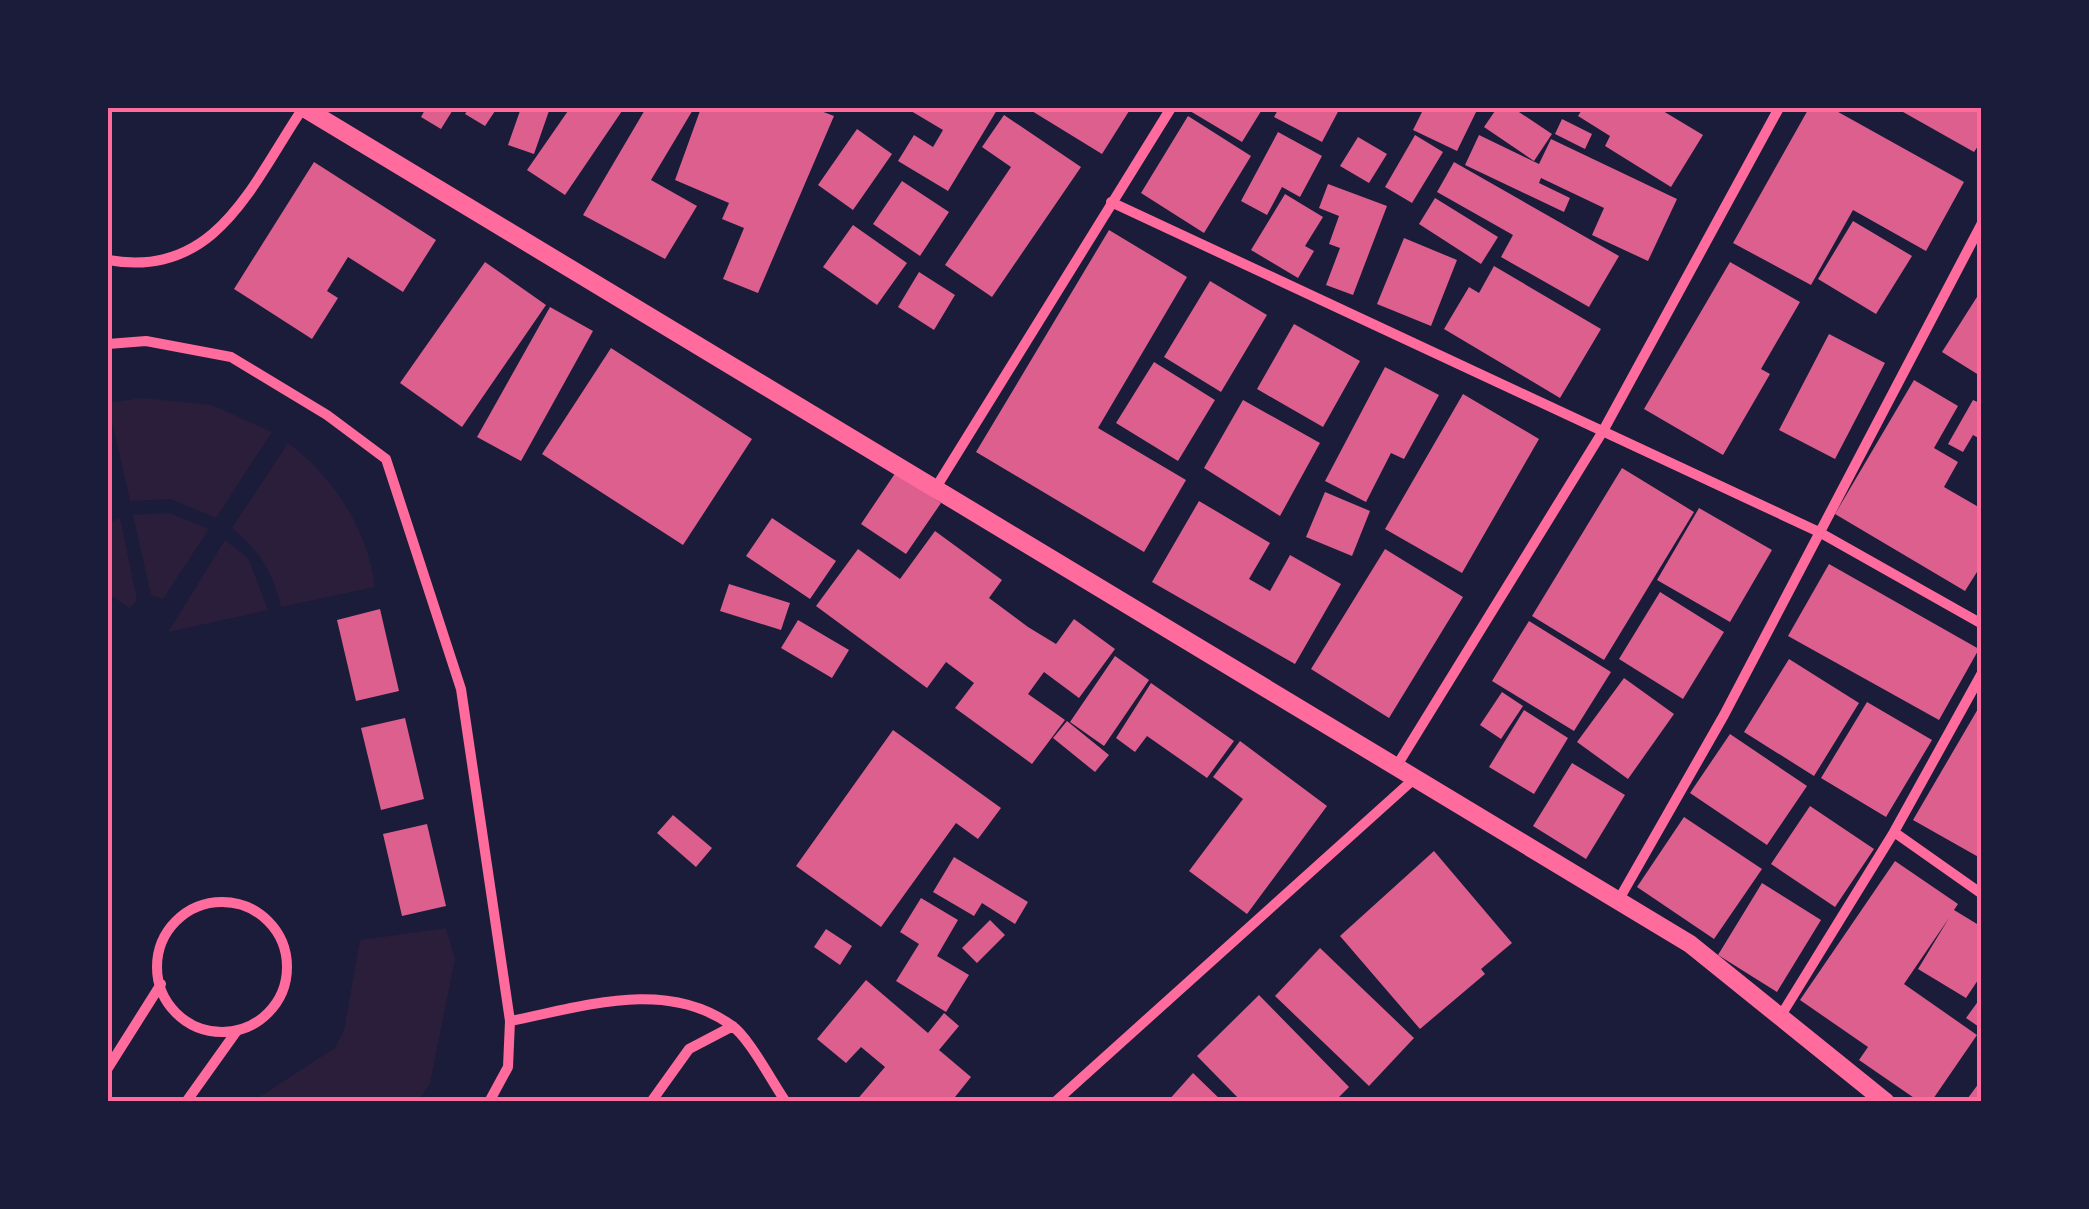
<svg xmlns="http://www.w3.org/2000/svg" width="2089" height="1209" font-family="'Titillium Web',sans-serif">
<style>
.green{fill:#2a1e3b}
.building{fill:#dd5f8e}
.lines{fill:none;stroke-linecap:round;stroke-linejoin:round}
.minor{stroke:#ff6b9d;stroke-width:10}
.tertiary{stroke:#ff6b9d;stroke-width:18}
.neatline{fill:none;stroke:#ff6b9d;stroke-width:4}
</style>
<rect width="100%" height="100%" fill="#1b1b3a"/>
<path class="green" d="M142 398 212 405 272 432 216 518 171 499 130 501 108 403Z
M288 443C334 477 368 530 375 587L281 607C272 571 261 552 232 528Z
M169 513 209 529 163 599 151 595 133 515Z
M120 518 137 600 130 608 108 594V523Z
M225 540 248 558 268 610 168 632Z
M446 928 455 959 430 1083 418 1101H253L335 1048 344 1030 360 940Z"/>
<path class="building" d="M426 108H454L441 129 421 117Z
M469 108H497L485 126 465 114Z
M521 108H550L534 154 508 145Z
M570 108H624L565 195 527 170Z
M646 108H694L651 180 697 206 665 259 583 215Z
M701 108H813L834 116 758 293 723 279 744 228 722 219 729 203 675 180Z
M906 108 997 110 948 191 898 161 914 135 933 147 943 130Z
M1027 108H1131L1102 154Z
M1192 108H1263L1242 142 1190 111Z
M1279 108H1340L1322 142 1274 117Z
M1424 108H1478L1457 151 1413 130Z
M1497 108H1513L1552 134 1534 161 1484 127Z
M1583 108H1658L1703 135 1671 187 1605 146 1610 136 1578 116Z
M1809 108H1831L1964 182 1926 251 1853 210 1811 285 1733 243Z
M1896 108H1982V140L1974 152Z
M1004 115 1081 167 992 297 945 265 1011 167 982 147Z
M1188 116 1251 156 1204 233 1141 193Z
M1562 119 1592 134 1585 149 1555 134Z
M857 129 892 154 853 210 818 185Z
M1278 132 1322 156 1300 197 1282 187 1267 215 1241 201Z
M1415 135 1443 152 1412 203 1385 187Z
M1479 135 1539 164 1551 139 1677 199 1648 261 1592 235 1604 208 1541 178 1539 183 1570 198 1564 212 1465 165Z
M1358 137 1387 154 1369 183 1340 166Z
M314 162 436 240 403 292 348 257 327 291 338 298 312 339 234 289Z
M1454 162 1619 256 1589 307 1501 257 1513 235 1437 192Z
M902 181 949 212 920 256 873 224Z
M1328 184 1387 206 1353 295 1326 285 1340 248 1329 244 1339 216 1319 208Z
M1285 194 1323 217 1305 246 1314 251 1298 278 1251 250Z
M1435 198 1498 237 1481 264 1419 224Z
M1853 221 1912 256 1876 314 1818 279Z
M853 225 907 263 877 305 823 267Z
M1109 230 1187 277 1098 428 1186 480 1144 552 976 452Z
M1404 238 1457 260 1431 326 1377 304Z
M485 262 546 305 462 427 400 383Z
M1730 262 1800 302 1761 369 1770 374 1723 455 1644 409Z
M1494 266 1601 329 1560 398 1444 329 1469 287 1479 293Z
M919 272 955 295 934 330 898 307Z
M1210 281 1267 315 1221 392 1164 357Z
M1982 289V377L1942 352Z
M550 307 593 331 521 461 477 437Z
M1294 324 1360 361 1323 427 1257 389Z
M1829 334 1885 363 1835 459 1779 430Z
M611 348 752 439 683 545 542 454Z
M1154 362 1215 400 1178 461 1116 423Z
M1385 367 1439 395 1404 459 1391 453 1366 502 1325 481Z
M1914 380 1958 406 1934 448 1958 462 1944 487 1982 509V564L1965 591 1835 514Z
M1463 394 1539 439 1462 573 1385 529Z
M1243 400 1320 443 1280 516 1204 468Z
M1973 400 1982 404V440L1973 435 1963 452 1948 444Z
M1622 468 1694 512 1604 660 1532 616Z
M896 472 941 503 906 554 861 524Z
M1325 492 1370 511 1352 556 1306 537Z
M1199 501 1270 543 1249 579 1270 591 1290 555 1341 584 1295 664 1152 582Z
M1699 508 1772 550 1730 622 1657 580Z
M772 518 836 561 810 599 746 556Z
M935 531 1002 580 989 598 1028 627 1056 644 1074 619 1115 649 1079 698 1044 672 1028 694 1065 720 1032 764 955 708 974 683 946 662 927 688 816 606 858 549 900 579Z
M1385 549 1463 597 1389 718 1311 669Z
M1829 564 1979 649 1939 720 1788 636Z
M729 584 790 603 781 630 720 611Z
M1660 592 1724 632 1683 699 1619 659Z
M380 609 399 691 356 701 337 620Z
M798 620 849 650 832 678 781 648Z
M1529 621 1611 672 1574 731 1492 681Z
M1115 656 1149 680 1104 746 1070 722Z
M1789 659 1859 703 1814 776 1744 732Z
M1624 678 1674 714 1628 779 1577 742Z
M1151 683 1234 741 1207 778 1147 736 1135 752 1116 738Z
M1502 692 1523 706 1501 739 1480 725Z
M1867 702 1932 740 1886 817 1821 778Z
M1982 702V859L1913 820Z
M1524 710 1568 738 1534 794 1489 767Z
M405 718 424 799 381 810 361 728Z
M1067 721 1109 755 1095 772 1053 738Z
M893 730 1001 808 978 839 956 823 881 927 796 866Z
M1730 734 1807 786 1767 845 1690 793Z
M1240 741 1327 806 1247 914 1189 871 1243 799 1213 777Z
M1572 763 1625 795 1586 859 1533 826Z
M1810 806 1874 849 1835 907 1771 864Z
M673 815 712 848 696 867 657 833Z
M1684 817 1762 869 1714 939 1637 887Z
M427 824 446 906 402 916 383 834Z
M1434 851 1512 943 1481 969 1485 974 1420 1029 1340 936Z
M954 857 1028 902 1015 924 982 903 974 916 933 892Z
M1895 861 1958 904 1954 910 1982 927V974L1966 998 1918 969 1949 918 1904 984 1977 1035 1931 1102H1920L1859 1060 1868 1047 1800 1000Z
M1762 883 1821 920 1777 992 1718 955Z
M921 898 958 920 937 956 969 975 946 1012 896 981 919 944 900 932Z
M990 920 1005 935 977 963 962 948Z
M826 929 852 946 840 965 814 947Z
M1320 948 1414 1038 1369 1086 1275 996Z
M866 980 928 1033 944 1013 959 1026 939 1050 971 1077 951 1102H855L885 1067 861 1047 846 1063 817 1039Z
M1259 995 1349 1087 1334 1102H1242L1197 1056Z
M1982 996V1029L1966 1018Z
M1193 1073 1223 1102H1167Z
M1982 1079V1102H1965Z"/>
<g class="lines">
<path class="minor" d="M1111 202 1819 532 1982 624
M108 260C216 280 252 184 303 108
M108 344 146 341 231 357 327 415 386 459 461 689 510 1021 508 1067 489 1102
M935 489 1171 108
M1396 767 1603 431 1779 108
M1894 832 1982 894
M1618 901 1724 715 1982 223
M157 967a65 65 0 1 1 130 0a65 65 0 1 1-130 0Z
M1780 1017 1894 832 1982 673
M510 1021C582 1007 665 978 731 1025 749 1037 772 1082 786 1102
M108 1068 161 984
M186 1102 236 1032
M651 1102 689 1049 733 1026
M1055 1102 1415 778"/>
<path class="tertiary" d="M304 108 1690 944 1886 1102"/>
</g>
<rect width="2089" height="1209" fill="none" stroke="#1b1b3a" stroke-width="220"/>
<rect x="110" y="110" width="1869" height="989" class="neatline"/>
</svg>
